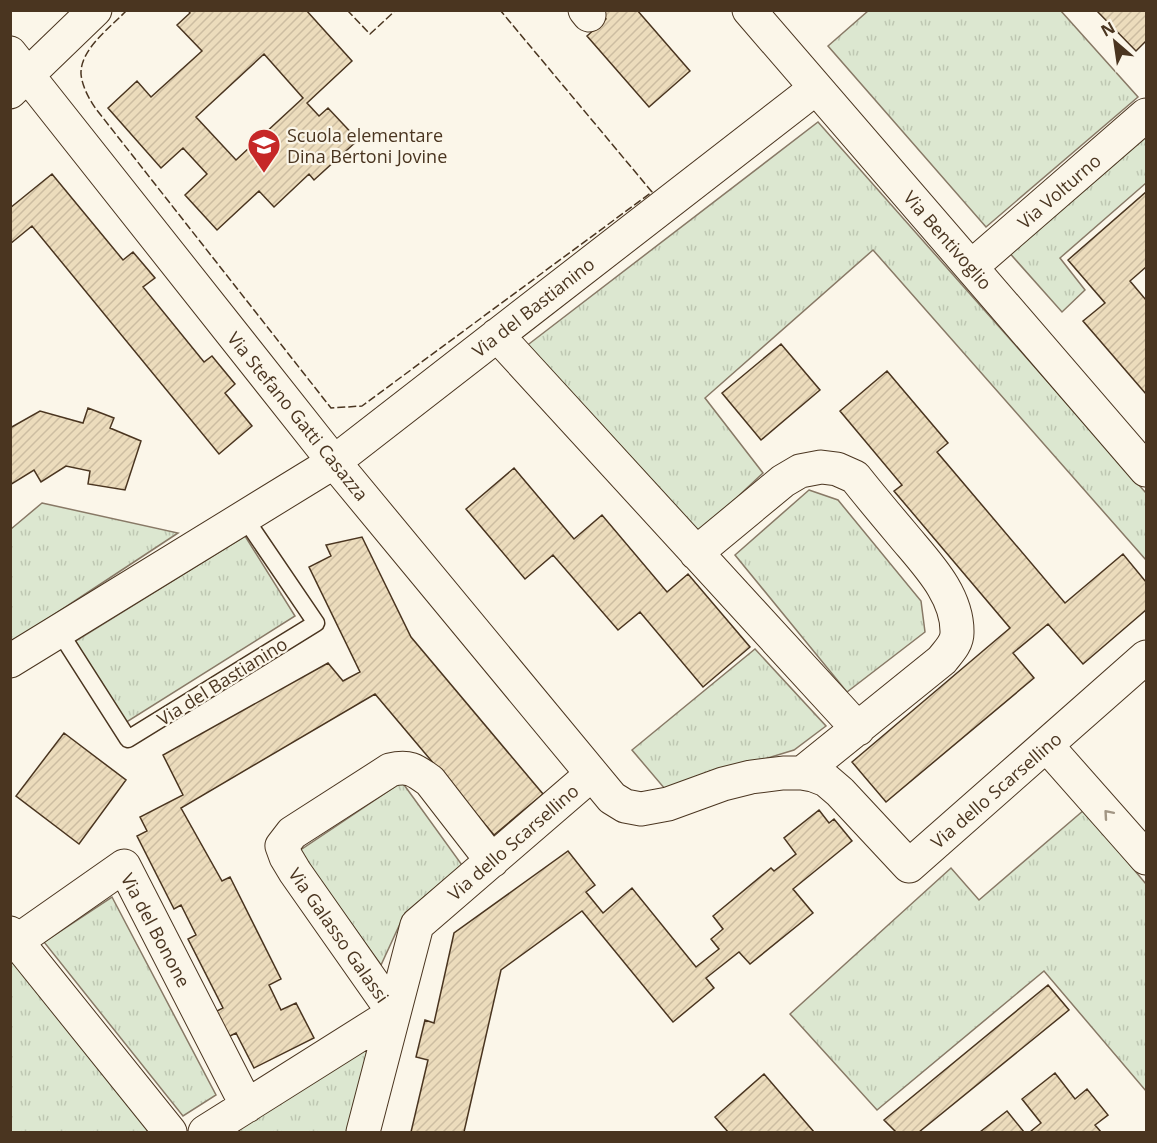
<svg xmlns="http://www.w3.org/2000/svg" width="1157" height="1143" font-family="'Open Sans',sans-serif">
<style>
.grass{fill:url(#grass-tufts);stroke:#887966;stroke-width:1.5}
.building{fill:url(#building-hatch);stroke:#4a3520;stroke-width:1.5;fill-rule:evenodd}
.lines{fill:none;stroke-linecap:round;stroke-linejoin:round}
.service-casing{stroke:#4a3520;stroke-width:19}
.minor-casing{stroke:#4a3520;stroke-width:35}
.service{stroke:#fbf6e9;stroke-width:16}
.minor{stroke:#fbf6e9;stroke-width:33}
.fence{stroke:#4a3520;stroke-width:1.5;stroke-dasharray:8 3;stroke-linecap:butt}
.oneway{stroke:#a29684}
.labels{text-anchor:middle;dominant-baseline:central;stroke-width:4.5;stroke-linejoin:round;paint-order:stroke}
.poi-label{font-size:18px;fill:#4a3520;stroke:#fbf6e9;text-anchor:start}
.street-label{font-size:18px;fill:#4a3520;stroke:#fbf6e9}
</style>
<defs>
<pattern id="grass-tufts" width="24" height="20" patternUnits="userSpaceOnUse" patternTransform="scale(1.5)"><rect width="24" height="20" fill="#dce7d0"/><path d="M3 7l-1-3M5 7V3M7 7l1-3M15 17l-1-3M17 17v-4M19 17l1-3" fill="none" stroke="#bec7b2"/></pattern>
<pattern id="building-hatch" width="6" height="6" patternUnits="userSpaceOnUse" patternTransform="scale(1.5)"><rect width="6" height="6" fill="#ecdcbc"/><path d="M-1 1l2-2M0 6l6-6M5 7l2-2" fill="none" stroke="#ccbda1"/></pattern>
</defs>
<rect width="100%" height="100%" fill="#fbf6e9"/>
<path class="grass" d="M868 11H1061L1138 97 986 227 828 46Z
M818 122 1146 493V560L873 250 705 398 763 473 697 535 525 347Z
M1146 133V183L1060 258 1085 290 1062 312 1006 249Z
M809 490 838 500 921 601 925 632 847 692 735 555Z
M42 503 178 533 11 643V529Z
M245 536 295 616 125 723 74 642Z
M755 649 826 726 794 750 665 789 632 750Z
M402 782 462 865 405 913 381 965 299 851Z
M1084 810 1146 884V1091L1044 971 877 1110 790 1014 951 868 979 900Z
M112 897 216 1095 183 1116 44 942Z
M11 950 154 1132H11Z
M375 1043 347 1132H230Z"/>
<path class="building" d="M188 10H306L352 61 307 103 319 116 328 108 358 140 314 180 309 174 274 207 259 191 217 230 185 195 207 174 183 148 161 168 108 108 137 81 151 97 202 51 177 25 190 13ZM264 54 303 98 236 160 196 117Z
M599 10H637L690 71 649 107 587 36 606 19Z
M1096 10H1146V41L1136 51Z
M52 174 123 260 133 252 155 278 143 287 204 362 212 356 235 384 225 393 252 426 219 454 32 226 10 244V208Z
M1146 192V267L1130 281 1146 300V394L1083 321 1105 303 1068 260Z
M781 344 820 390 761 440 722 393Z
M887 371 948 443 937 452 1065 603 1123 554 1146 582V610L1083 664 1048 624 1013 653 1034 678 886 802 852 762 1010 628 894 491 902 485 840 411Z
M88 408 114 418 110 428 141 441 125 490 88 484 90 471 66 466 41 482 34 470 10 485V428L40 411 83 423Z
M514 468 574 539 602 515 667 592 688 574 750 647 703 687 640 612 618 630 553 555 525 579 466 509Z
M362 537 411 637 543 794 494 835 375 694 181 808 222 881 230 877 281 979 269 985 281 1010 296 1003 314 1038 254 1068 236 1033 228 1037 215 1012 223 1008 188 939 196 935 181 905 174 909 137 836 147 831 140 817 183 795 163 755 328 663 343 681 360 672 309 567 331 556 326 545Z
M64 733 126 780 79 844 16 796Z
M819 810 829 823 834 819 852 841 793 889 813 913 750 964 739 952 706 978 714 988 673 1022 582 911 501 970 464 1132H411L428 1060 416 1057 425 1020 434 1023 454 933 568 851 595 885 586 892 603 913 632 888 696 967 719 949 711 939 723 929 713 916 771 868 774 871 796 854 784 838Z
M1048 985 1069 1010 919 1132H896L884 1120Z
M1055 1073 1075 1099 1087 1089 1108 1115 1095 1125 1101 1132H1030L1041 1123 1022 1099Z
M764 1074 814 1132H728L715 1117Z
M1007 1111 1024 1132H980Z"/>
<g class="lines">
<g class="service-casing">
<path id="service" d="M59 631 128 739 316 623 244 517"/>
</g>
<g class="minor-casing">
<path id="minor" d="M585 10 589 15
M749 10 1146 470
M10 53 334 462 612 798 625 806 641 809 668 804 723 784 751 777 783 773H802L813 775 826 780 840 792 909 866 1146 657
M10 92 95 10
M971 267 1146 115
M497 335 858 729
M696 553 783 481 800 471 821 467 837 469 855 477C870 496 886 515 902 534 925 562 958 594 957 633 957 644 948 652 942 660L802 773
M10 661 334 462 816 88
M1047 746 1146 858
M10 933 170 1132
M17 941 124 866 247 1106
M205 1132 394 1013 295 872 286 857 282 846 292 833 390 770C409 765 415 770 430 781L492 861
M363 1132 417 925 592 774"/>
</g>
<use href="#service" class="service"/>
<use href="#minor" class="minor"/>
<path class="fence" d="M127 10C111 27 80 49 81 74 82 86 89 99 96 109L331 408 362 406 652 192 500 10
M347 10 370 34 396 10"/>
</g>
<defs><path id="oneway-chevron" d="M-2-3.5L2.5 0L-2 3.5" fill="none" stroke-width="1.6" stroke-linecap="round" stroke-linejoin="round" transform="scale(1.5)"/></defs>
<use class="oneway" href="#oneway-chevron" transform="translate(1108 814) rotate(-131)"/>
<defs>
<g id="school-pin" transform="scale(1.725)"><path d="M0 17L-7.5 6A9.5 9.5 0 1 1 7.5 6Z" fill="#c62828" stroke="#fbf6e9"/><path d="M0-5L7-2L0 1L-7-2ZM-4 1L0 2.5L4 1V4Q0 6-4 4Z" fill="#fff"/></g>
</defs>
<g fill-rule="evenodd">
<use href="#school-pin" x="264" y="145"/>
</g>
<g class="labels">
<g class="poi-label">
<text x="287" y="135">Scuola elementare<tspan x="287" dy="21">Dina Bertoni Jovine</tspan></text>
</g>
<g class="street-label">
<text transform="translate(1059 191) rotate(-41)">Via Volturno</text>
<text transform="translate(948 240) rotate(49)">Via Bentivoglio</text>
<text transform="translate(533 307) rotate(-38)">Via del Bastianino</text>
<text transform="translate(298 416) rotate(51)">Via Stefano Gatti Casazza</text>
<text transform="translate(222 681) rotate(-32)">Via del Bastianino</text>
<text transform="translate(996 790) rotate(-41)">Via dello Scarsellino</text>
<text transform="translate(513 842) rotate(-41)">Via dello Scarsellino</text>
<text transform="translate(156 930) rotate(62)">Via del Bonone</text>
<text transform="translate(339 935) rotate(55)">Via Galasso Galassi</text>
</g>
</g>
<rect width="1157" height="1143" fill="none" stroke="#4a3520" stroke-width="24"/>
<g transform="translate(1115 42) rotate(331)" stroke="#fbf6e9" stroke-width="4.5" paint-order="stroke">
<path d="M0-4.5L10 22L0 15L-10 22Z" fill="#4a3520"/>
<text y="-9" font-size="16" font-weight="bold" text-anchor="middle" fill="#4a3520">N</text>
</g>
</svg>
